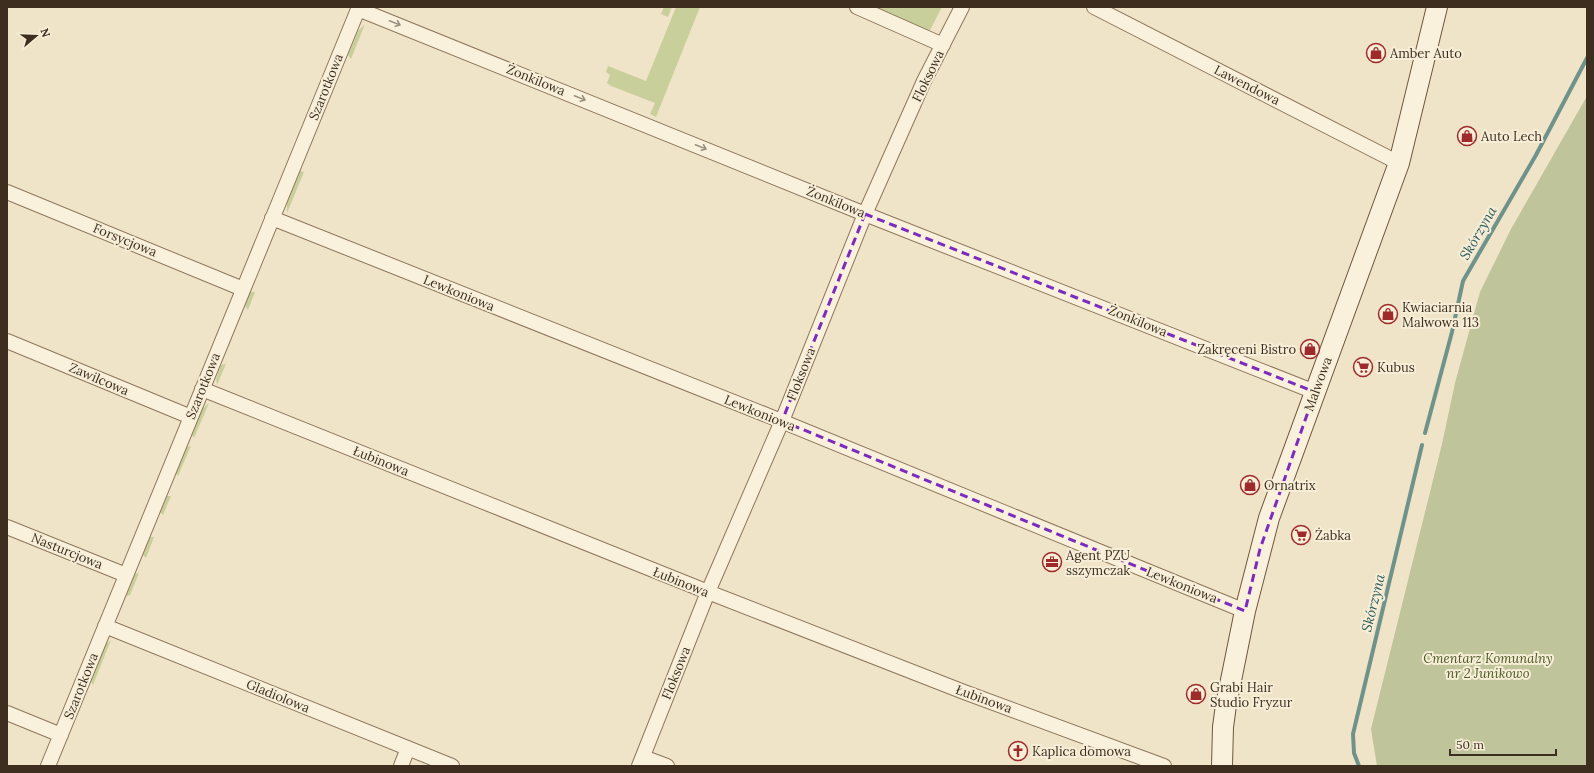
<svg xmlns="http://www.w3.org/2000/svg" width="1594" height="773" font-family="Lora,serif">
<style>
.green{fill:#c9cf9b}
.cemetery{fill:#bfc49a}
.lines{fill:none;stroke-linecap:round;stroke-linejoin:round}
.stream{stroke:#6f938a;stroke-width:4}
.street-casing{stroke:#8d765c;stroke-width:16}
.secondary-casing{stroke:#6f573f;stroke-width:22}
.street{stroke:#faf1dc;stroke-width:14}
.secondary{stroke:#faf1dc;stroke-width:20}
.oneway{stroke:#9c907e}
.marked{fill:none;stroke:#7b2cbf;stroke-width:3;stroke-dasharray:8 5;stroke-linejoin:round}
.labels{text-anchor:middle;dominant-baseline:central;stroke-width:4;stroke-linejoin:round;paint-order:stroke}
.poi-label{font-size:13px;fill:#3d2e20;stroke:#f7eed8;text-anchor:start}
.street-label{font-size:13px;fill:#3d2e20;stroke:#f7eed8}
.park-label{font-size:13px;font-style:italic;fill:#4d5a26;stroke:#f7eed8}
.water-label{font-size:14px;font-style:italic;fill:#2f5d5a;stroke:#f7eed8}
</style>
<rect width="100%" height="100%" fill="#f0e4c8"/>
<path class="green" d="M664 7H672L668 17 661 14Z
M676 7H700L656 117 650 114 655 103 611 86 607 83 610 75 606 72 608 66 646 81Z
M874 7H942L929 32Z
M365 24 351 59 348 55 358 31Z
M300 171 304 172 287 213V203Z
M250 292H255L248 310 245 306Z
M226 364 217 385 216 379 221 365Z
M209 403 194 438 192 435 202 409Z
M191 446 178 476 176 473 187 447Z
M167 496H171L163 515 160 512Z
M150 537H154L146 558 143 555Z
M139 573 130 595 126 596 135 574Z
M111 640 93 685 91 682 105 645Z"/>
<path class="cemetery" d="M1587 96V766H1377L1371 729 1442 444 1455 383 1480 292 1511 229Z"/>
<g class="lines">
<path class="stream" d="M1425 433 1452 332 1463 281 1536 155 1587 58
M1359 766 1354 753 1353 734 1422 445"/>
<g class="street-casing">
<path id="street" d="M857 7 943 45
M1094 7 1399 163
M358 9 865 214 1315 392
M7 192 243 289
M272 218 764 414 1245 611
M7 341 191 417
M202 389 708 592 964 692 1164 766
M7 527 126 575
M105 626 452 766
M7 713 61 735
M643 757 667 766
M48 766 359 7
M401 766 408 748
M639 766 708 592 782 421 865 214 924 81 962 7"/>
</g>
<g class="secondary-casing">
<path id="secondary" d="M1222 766 1223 727 1226 705 1245 611 1269 518 1399 163 1437 7"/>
</g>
<use href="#street" class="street"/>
<use href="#secondary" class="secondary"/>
</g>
<defs><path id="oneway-shaft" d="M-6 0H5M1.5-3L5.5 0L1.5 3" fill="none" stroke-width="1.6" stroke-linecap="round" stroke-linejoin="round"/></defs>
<g class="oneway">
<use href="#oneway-shaft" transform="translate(395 23) rotate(22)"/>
<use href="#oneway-shaft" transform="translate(580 98) rotate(22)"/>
<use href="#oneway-shaft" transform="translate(701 147) rotate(22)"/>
</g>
<path class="marked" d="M865 214 1315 392 1260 549 1245 611 782 421Z"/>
<defs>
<g id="shop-ring" transform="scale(1)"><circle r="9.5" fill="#f7eed8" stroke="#9e2a2b" stroke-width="1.5"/><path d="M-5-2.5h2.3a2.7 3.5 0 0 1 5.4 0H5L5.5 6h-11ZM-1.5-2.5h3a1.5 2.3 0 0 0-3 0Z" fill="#9e2a2b"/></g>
<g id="supermarket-ring" transform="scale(1)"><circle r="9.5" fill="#f7eed8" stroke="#9e2a2b" stroke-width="1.5"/><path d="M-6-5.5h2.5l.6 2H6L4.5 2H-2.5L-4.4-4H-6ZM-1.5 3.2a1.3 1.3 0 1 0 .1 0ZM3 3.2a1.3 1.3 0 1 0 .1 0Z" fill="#9e2a2b"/></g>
<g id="office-ring" transform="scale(1)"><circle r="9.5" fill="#f7eed8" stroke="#9e2a2b" stroke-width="1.5"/><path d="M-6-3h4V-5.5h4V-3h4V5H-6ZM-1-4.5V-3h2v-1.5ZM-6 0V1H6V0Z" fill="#9e2a2b"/></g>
<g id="church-ring" transform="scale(1)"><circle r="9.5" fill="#f7eed8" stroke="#9e2a2b" stroke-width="1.5"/><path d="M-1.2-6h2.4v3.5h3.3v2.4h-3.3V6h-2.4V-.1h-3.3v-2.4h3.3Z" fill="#9e2a2b"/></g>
</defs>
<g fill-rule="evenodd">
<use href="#shop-ring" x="1376" y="53"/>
<use href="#shop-ring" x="1467" y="136"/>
<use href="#shop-ring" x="1388" y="314"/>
<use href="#shop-ring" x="1310" y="349"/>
<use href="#supermarket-ring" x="1363" y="367"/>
<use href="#shop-ring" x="1250" y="485"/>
<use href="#supermarket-ring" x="1301" y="535"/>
<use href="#office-ring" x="1052" y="562"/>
<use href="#shop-ring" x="1196" y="694"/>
<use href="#church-ring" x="1018" y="751"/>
</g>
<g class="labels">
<g class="poi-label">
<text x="1390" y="53">Amber Auto</text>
<text x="1481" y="136">Auto Lech</text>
<text x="1402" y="307">Kwiaciarnia<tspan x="1402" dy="15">Malwowa 113</tspan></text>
<text x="1296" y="349" text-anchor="end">Zakręceni Bistro</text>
<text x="1377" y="367">Kubus</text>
<text x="1264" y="485">Ornatrix</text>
<text x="1315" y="535">Żabka</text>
<text x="1066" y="555">Agent PZU<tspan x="1066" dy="15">sszymczak</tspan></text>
<text x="1210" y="687">Grabi Hair<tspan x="1210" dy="15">Studio Fryzur</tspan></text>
<text x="1032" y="751">Kaplica domowa</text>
</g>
<g class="street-label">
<text transform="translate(928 76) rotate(-64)">Floksowa</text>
<text transform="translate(536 80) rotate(22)">Żonkilowa</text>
<text transform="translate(1247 85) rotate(27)">Lawendowa</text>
<text transform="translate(326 87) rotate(-68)">Szarotkowa</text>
<text transform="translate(836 202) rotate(22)">Żonkilowa</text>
<text transform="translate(125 240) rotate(22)">Forsycjowa</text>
<text transform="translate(459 293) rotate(22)">Lewkoniowa</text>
<text transform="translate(1138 321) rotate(22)">Żonkilowa</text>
<text transform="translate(801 374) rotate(-68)">Floksowa</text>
<text transform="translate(99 379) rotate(23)">Zawilcowa</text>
<text transform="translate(1318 384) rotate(-70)">Malwowa</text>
<text transform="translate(203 386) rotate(-68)">Szarotkowa</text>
<text transform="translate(760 413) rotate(22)">Lewkoniowa</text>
<text transform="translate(381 461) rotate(22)">Łubinowa</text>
<text transform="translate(67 551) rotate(22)">Nasturcjowa</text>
<text transform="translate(681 582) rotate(22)">Łubinowa</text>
<text transform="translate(1182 585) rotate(22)">Lewkoniowa</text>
<text transform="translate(676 673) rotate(-68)">Floksowa</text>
<text transform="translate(81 686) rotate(-68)">Szarotkowa</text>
<text transform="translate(278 696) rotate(22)">Gladiolowa</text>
<text transform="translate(984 699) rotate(20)">Łubinowa</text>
</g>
<g class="park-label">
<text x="1488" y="658">Cmentarz Komunalny<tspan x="1488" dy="15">nr 2 Junikowo</tspan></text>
</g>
<g class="water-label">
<text transform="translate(1478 233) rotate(-60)">Skórzyna</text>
<text transform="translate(1373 603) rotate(-76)">Skórzyna</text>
</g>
</g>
<rect width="1594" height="773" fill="none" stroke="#3d2e20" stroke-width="16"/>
<g transform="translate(36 36) rotate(71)" stroke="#f7eed8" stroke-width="3" paint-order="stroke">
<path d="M0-3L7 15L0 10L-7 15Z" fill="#3d2e20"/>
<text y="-6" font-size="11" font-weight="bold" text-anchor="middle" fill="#3d2e20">N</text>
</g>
<path d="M1450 749v6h106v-6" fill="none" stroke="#3d2e20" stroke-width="2"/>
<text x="1456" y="749" font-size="12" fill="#3d2e20" stroke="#f7eed8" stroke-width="3" paint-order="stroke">50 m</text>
</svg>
